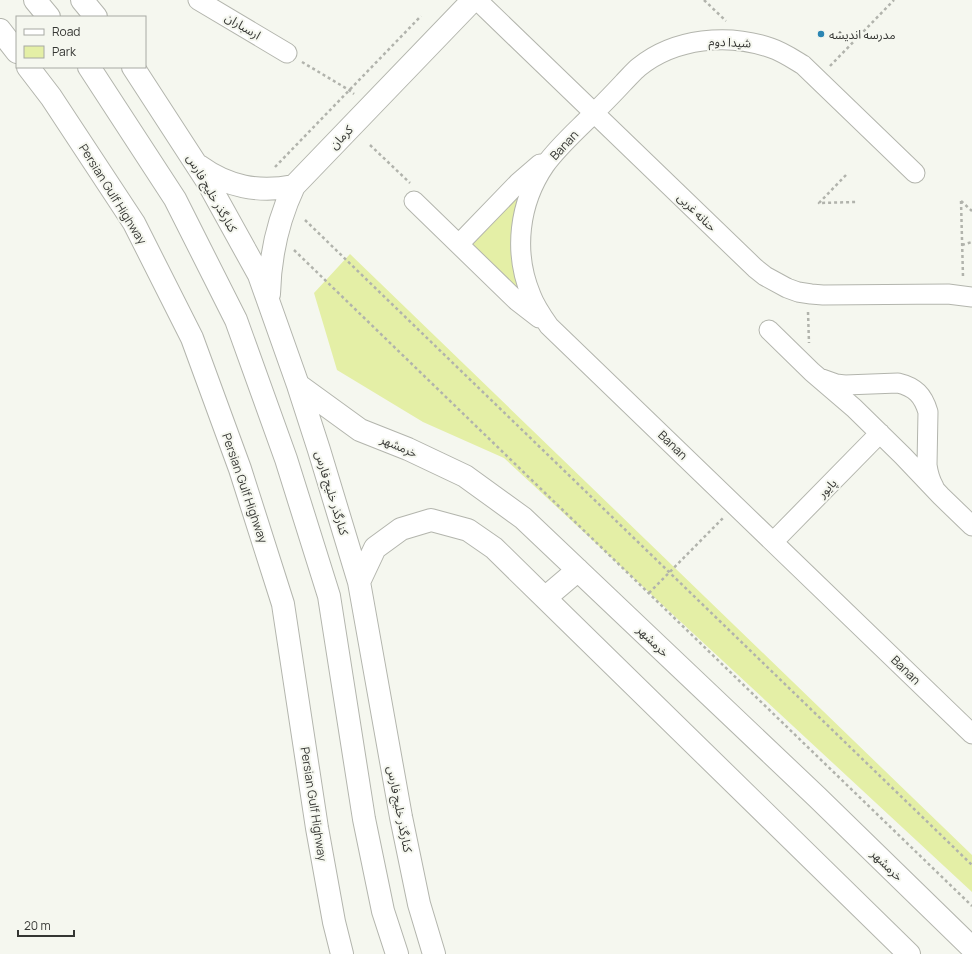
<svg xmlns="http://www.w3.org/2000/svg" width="972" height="954" font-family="Manrope,'Noto Sans Arabic',sans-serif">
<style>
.green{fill:#e4efa6}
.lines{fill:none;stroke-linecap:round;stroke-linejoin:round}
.minor-casing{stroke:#b3b5ad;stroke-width:21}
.tertiary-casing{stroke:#b3b5ad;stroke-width:24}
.trunk-casing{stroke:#b3b5ad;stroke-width:24}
.path{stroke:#b1b3ac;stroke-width:2.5;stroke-dasharray:3 3;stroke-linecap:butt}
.minor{stroke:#fff;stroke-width:19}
.tertiary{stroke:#fff;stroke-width:22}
.trunk{stroke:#fff;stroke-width:22}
.poi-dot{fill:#2c86b3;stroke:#f5f7ef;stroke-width:1.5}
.labels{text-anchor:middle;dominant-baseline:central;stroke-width:4;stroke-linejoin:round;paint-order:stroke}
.street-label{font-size:12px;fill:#353633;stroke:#f5f7ef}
.poi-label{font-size:12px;fill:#353633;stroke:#f5f7ef;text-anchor:start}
</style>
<rect width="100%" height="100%" fill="#f5f7ef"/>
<path class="green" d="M520 191C508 230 507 258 521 297L466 244Z
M350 254 972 855V892L504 458 423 422 337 370 314 293Z"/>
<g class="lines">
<g class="minor-casing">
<path id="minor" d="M198 0 287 53
M477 0 755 268 765 276 787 288 798 292 811 294 823 295 948 294 972 297
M915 173 803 65C793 59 783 52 771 48 728 33 675 38 639 67 634 71 629 77 624 82 613 94 602 105 590 117 575 132 558 147 545 165 519 203 513 252 531 295 535 306 542 316 549 326L972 734
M414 201 517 301 539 318
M459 244 518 183 540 164
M769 330 812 372 854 408 903 456 941 496 972 526
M822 379 836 384 845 385 898 383C915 387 923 395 928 412L927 465C928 472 930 480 934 487
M773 542 880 433"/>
</g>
<g class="tertiary-casing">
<path id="tertiary" d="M82 0 96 17
M133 67 207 181 259 275 298 385 319 450 359 582 401 817 419 904 434 954
M199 166C228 187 258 193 294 186
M269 294C270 256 278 220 294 186L473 0
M298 385 360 430 408 449 465 476 523 518 817 797 972 948
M359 582 375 548 401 529 431 520 468 530 494 548 545 598 909 954
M545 598 578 570"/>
</g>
<g class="trunk-casing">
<path id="trunk" d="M35 0 49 17
M0 30 17 52
M28 67 51 97 134 223 192 338 240 469 283 604 317 828 334 922 342 954
M89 67 175 199 236 320 286 459 329 596 364 819 383 911 397 954"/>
</g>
<path class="path" d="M704 0 726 21
M302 62 349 90 354 94
M830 66 894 0
M370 145 410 183
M275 167 421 16
M846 175 819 203 856 202
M961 201 963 277
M961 201 972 211
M305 220 972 865
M962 245 972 242
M294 250 972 906
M808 312 809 343
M649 593 723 518"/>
<use href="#minor" class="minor"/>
<use href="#tertiary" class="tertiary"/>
<use href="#trunk" class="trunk"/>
</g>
<circle class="poi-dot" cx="821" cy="34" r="4"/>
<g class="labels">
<g class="street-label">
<text transform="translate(243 26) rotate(31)">ارسباران</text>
<text transform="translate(730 42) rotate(3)">شیدا دوم</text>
<text transform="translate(341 137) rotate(-46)">کرمان</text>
<text transform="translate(564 145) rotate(-47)">Banan</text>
<text transform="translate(212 193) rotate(60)">کنارگذر خلیج فارس</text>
<text transform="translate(113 194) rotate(58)">Persian Gulf Highway</text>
<text transform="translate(697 212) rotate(44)">حنانه غربی</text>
<text transform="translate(673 445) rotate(44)">Banan</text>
<text transform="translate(399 446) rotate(23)">خرمشهر</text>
<text transform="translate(245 488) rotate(71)">Persian Gulf Highway</text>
<text transform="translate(827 488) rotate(-46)">پایور</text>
<text transform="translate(332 493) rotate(73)">کنارگذر خلیج فارس</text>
<text transform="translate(653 641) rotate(44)">خرمشهر</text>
<text transform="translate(906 670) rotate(44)">Banan</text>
<text transform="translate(314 804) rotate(81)">Persian Gulf Highway</text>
<text transform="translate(400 809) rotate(79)">کنارگذر خلیج فارس</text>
<text transform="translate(887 865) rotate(44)">خرمشهر</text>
</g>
<g class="poi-label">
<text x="829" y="34">مدرسه اندیشه</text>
</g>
</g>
<rect x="16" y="16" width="130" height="52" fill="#f5f7ef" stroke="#a8aaa4"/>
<rect x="24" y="29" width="20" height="6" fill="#ffffff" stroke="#a8aaa4"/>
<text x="52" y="36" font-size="12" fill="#353633">Road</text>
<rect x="24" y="46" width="20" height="12" fill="#e4efa6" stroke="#a8aaa4"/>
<text x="52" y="56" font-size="12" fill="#353633">Park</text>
<path d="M18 930v6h56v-6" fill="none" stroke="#353633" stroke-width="2"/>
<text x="24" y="930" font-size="12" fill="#353633" stroke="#f5f7ef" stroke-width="3" paint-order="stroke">20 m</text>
</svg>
